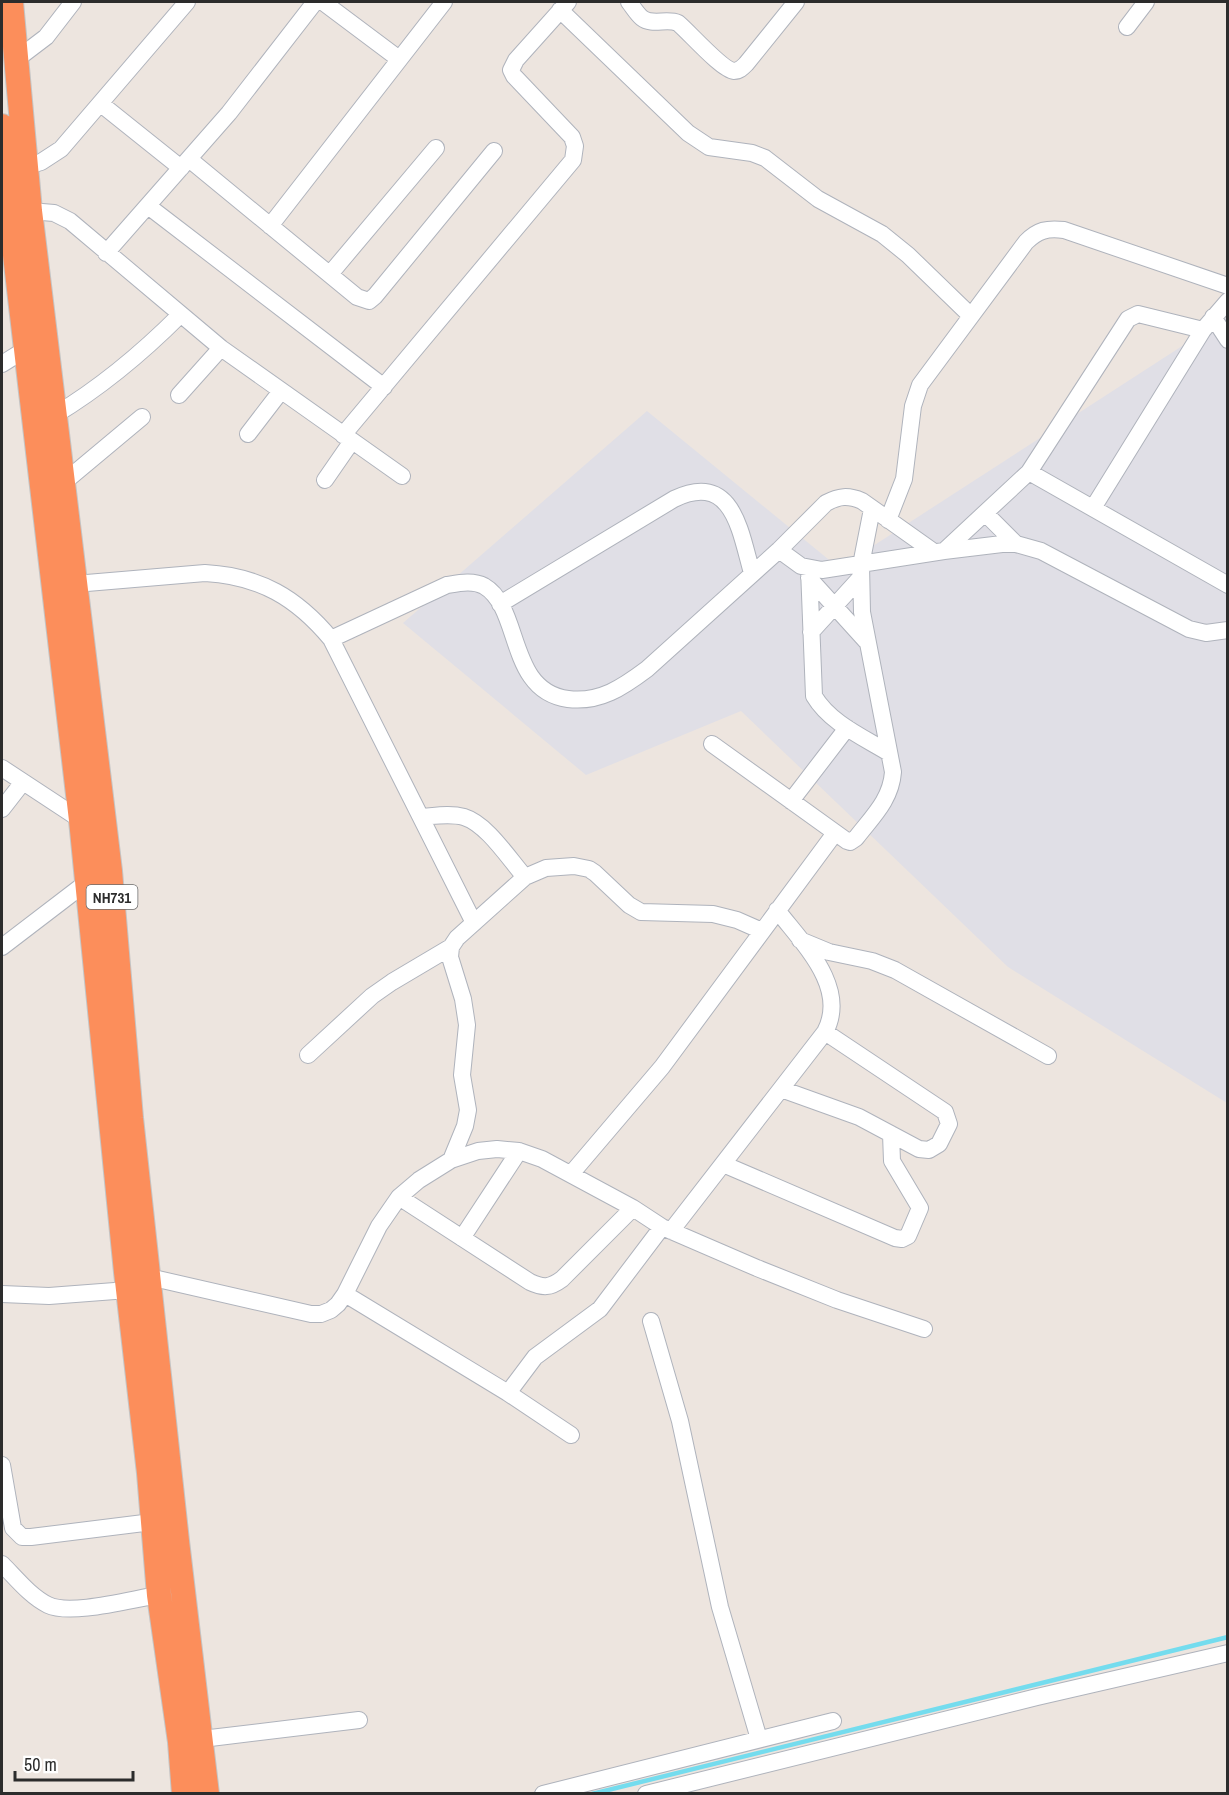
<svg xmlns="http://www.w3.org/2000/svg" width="1229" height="1795" font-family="'Archivo Narrow',sans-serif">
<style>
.industrial{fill:#e0dfe6}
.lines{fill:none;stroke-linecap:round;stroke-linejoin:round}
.stream{stroke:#74dcee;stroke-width:4.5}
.minor-casing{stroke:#afb3bc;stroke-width:18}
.highway-casing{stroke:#c4c4c4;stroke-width:26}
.minor{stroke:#fff;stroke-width:16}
.highway{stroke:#fc8e5b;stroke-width:24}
.labels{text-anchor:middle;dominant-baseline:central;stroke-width:4.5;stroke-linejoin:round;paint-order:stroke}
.shield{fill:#fff;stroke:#6b6b6b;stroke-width:1.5}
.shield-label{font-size:15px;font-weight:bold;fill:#2c2c2c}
</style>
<rect width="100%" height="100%" fill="#ede5df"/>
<path class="industrial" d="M1227 317V1103L1008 967 741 711 586 775 403 623 647 411 839 568Z"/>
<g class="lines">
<path class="stream" d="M592 1794 1228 1637"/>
<g class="minor-casing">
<path id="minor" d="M323 2 399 59
M629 2C633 7 637 14 642 18 652 26 667 18 678 23 689 32 722 70 734 71 739 71 742 68 746 64L796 2
M560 10 688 133 709 147 752 153 765 158 818 199 882 234 908 255 971 316
M1127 27 1146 2
M17 59 46 37 73 2
M101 104 181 168
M189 159 357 297 369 301 375 296 494 151
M18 169 41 162 61 149 187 2
M148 206 384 387
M30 211 54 213 70 221 221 348 402 476
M270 226 444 2
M106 253 229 113 315 2
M330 274 436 148
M1213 317 1228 340
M2 364 26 349
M179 395 221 348
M55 415C103 386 141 354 180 315
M248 434 281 391
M343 435 573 160 575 146 572 137 514 76 511 70 516 60 568 2
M1029 472 1228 585
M325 480 352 441
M63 483 142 417
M1093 508 1203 330 1228 301
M985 513 1016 544
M888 520 904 479 913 406 920 385 1026 242C1038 230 1047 228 1064 230L1228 286
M779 550 801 566 822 570 944 551 1002 544H1016L1041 551 1189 629 1206 633 1228 630
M944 551 1029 472 1128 319 1138 314 1203 330
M809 569 814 696C830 723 863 737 889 753
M809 578 866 641
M75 584 205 573C260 576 297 598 331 639L474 923
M500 604 674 499C733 471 740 531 752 573
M811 632 861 577
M331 639 447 585C459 583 473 580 484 586 522 608 507 691 568 699 600 703 623 687 647 669L779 550 826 503C839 496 848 495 862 501L934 552
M712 744 847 841 850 842 856 838C872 817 891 800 893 772L862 612 861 565 872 509
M2 768 81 820
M791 801 847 728
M2 809 23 782
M421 817C435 816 450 813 464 817 487 824 509 859 525 877
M800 940 829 952 872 961 895 970 1048 1056
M2 947 87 882
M308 1055 372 996 392 982 451 947
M781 1089 859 1117 919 1149 929 1150 939 1144 949 1124 945 1112 825 1032
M451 1160 465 1126 468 1110 462 1075 467 1025 463 999 450 957 451 947 457 938 525 877 546 868 574 866 589 869 595 873 629 905 641 912 713 914 737 920 762 931
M723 1164 895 1238 902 1239 908 1236 920 1208 892 1161 891 1134
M571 1174 662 1067 835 833
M399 1197 530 1282C543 1288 550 1288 562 1279L633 1208
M671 1231 825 1032C849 987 802 943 777 910
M462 1238 519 1151
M149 1277 311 1314H321L331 1310 338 1304 345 1294 379 1226 399 1197 419 1180 451 1160 478 1151 497 1149 519 1151 542 1159 633 1208 662 1227 757 1268 837 1300 924 1329
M2 1294 49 1296 128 1290
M345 1294 508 1393 571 1435
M651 1321 680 1421 720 1607 759 1739
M508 1393 535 1357 600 1309 662 1227
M2 1465 13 1528 22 1537H31L152 1522
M2 1564C16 1578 30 1596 48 1605 71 1616 132 1599 159 1595
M202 1739 359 1720
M543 1794 833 1721
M646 1794 1037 1697 1228 1653"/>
</g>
<g class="highway-casing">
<path id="highway" d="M11 2 30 211 110 871 131 1118 177 1541 207 1794
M2 126 10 212 81 820 126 1272 149 1473 159 1595 180 1742 184 1794"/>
</g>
<use href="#minor" class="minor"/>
<use href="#highway" class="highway"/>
</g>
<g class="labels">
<rect class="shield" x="86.5" y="885" width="51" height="24" rx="4.5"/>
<g class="shield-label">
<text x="112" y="897">NH731</text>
</g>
</g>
<rect width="1229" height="1795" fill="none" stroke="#2c2c2c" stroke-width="6"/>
<path d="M15 1771v9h118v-9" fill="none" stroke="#2c2c2c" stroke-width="3"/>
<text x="24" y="1771" font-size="18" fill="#2c2c2c" stroke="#ffffff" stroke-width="4.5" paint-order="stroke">50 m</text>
</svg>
